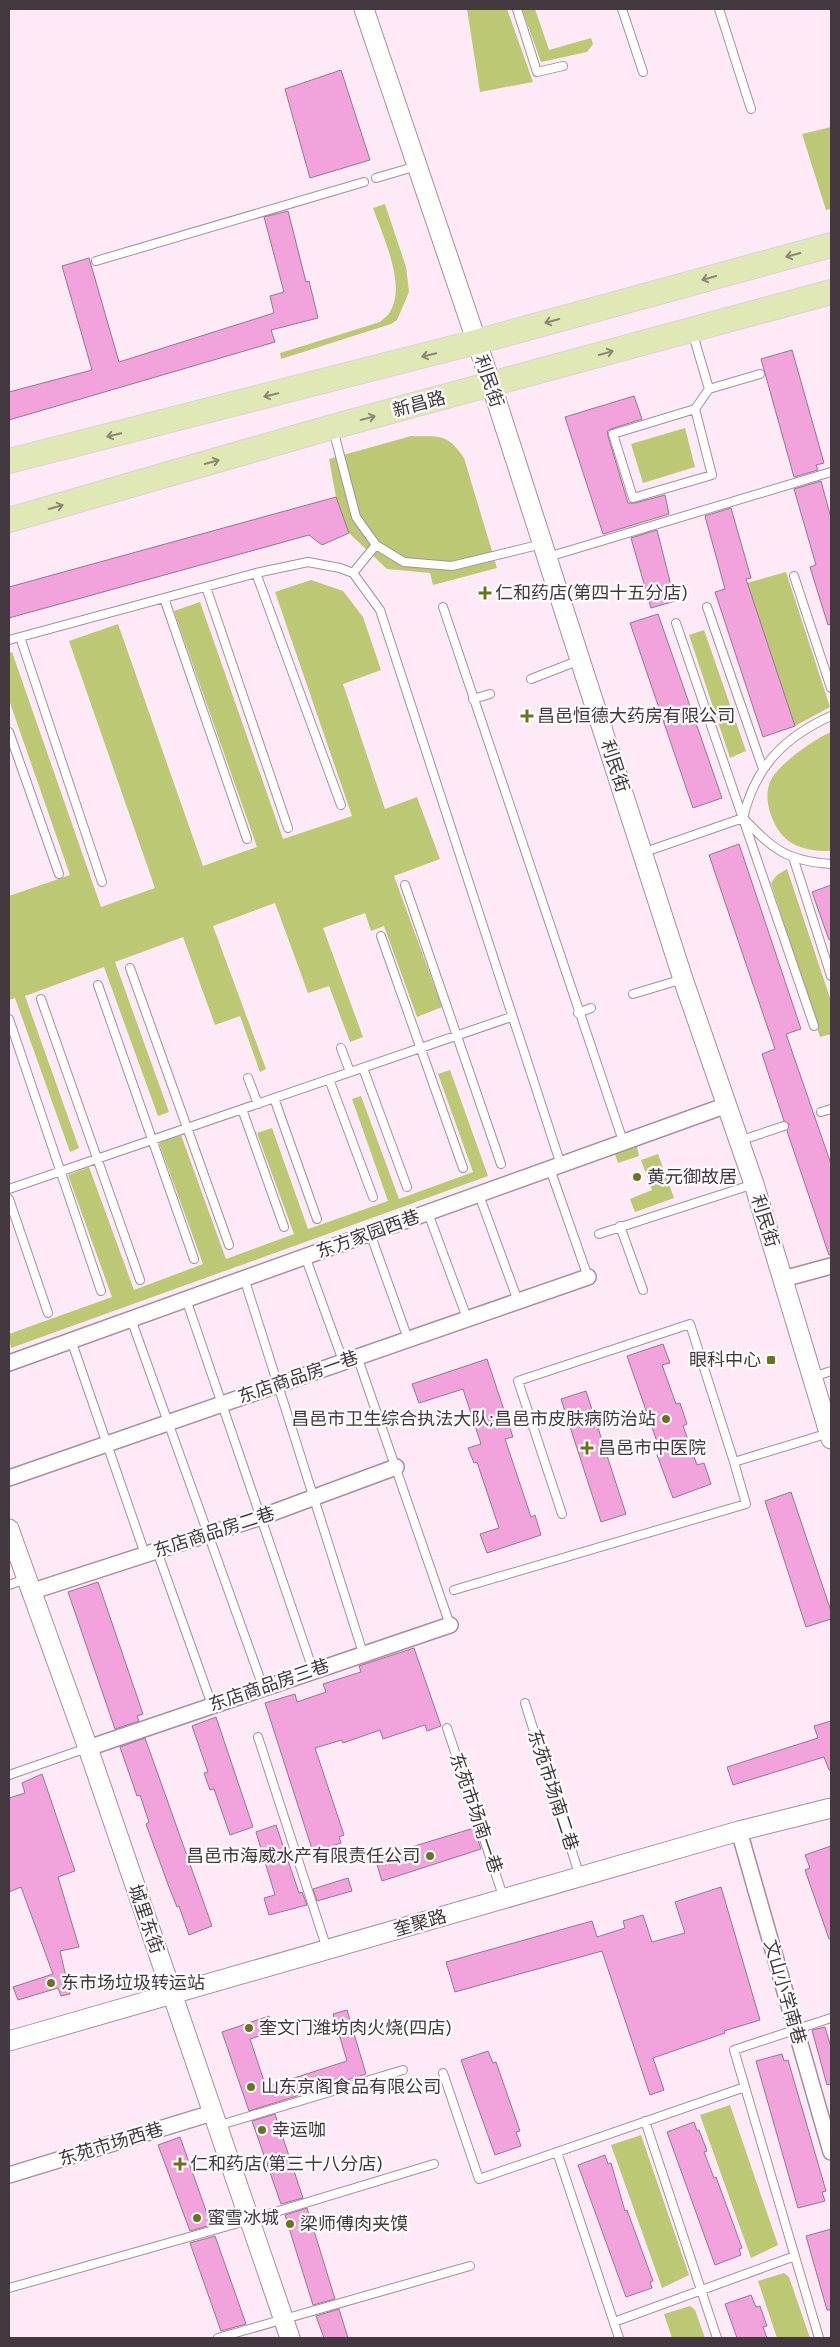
<svg xmlns="http://www.w3.org/2000/svg" width="840" height="2347" font-family="Figtree,'Noto Sans SC',sans-serif">
<style>
.green{fill:#bcc874}
.building{fill:#f3a3dc;stroke:#94788b}
.lines{fill:none;stroke-linecap:round;stroke-linejoin:round}
.service-casing{stroke:#a98da0;stroke-width:10}
.minor-casing{stroke:#a98da0;stroke-width:18}
.tertiary-casing{stroke:#a98da0;stroke-width:21}
.primary-casing{stroke:#d6d3d5;stroke-width:26}
.service{stroke:#fff;stroke-width:8}
.minor{stroke:#fff;stroke-width:15}
.tertiary{stroke:#fff;stroke-width:19}
.primary{stroke:#e0e8b6;stroke-width:24}
.oneway{stroke:#8a8775}
.poi-dot{fill:#6a731d;stroke:#fdfdfd;stroke-width:2}
.labels{text-anchor:middle;dominant-baseline:central;stroke-width:4.5;stroke-linejoin:round;paint-order:stroke}
.street-label{font-size:18px;fill:#443840;stroke:#fdfdfd}
.poi-label{font-size:18px;fill:#443840;stroke:#fdfdfd;text-anchor:start}
</style>
<rect width="100%" height="100%" fill="#fdeaf6"/>
<path class="green" d="M467 9H507L533 82 480 92Z
M522 9H535L549 50 591 38 593 44 587 52 541 62Z
M831 127V209L826 210 802 134Z
M385 204 406 267 409 292 397 320 391 324 281 359 280 353 380 322C384 318 389 315 391 310 406 284 382 234 373 208Z
M685 428 695 467 643 483 631 444Z
M411 436C438 437 447 432 464 458L497 568 433 585 430 573 387 569 349 533 336 497 329 459Z
M786 572 830 707 795 726 747 583Z
M311 580 343 591 363 617 381 670 343 684 385 809 417 797 440 859 394 876 442 1007 417 1017 384 926 371 931 365 913 323 928 363 1037 350 1042 329 986 308 993 275 903 213 926 266 1069 260 1072 240 1016 215 1025 183 937 115 962 169 1112 158 1116 104 967 25 996 79 1148 70 1152 15 998 9 1000V896L70 875 9 700V653L12 652 101 907 155 888 69 641 118 624 203 866 257 847 174 611 200 602 283 839 352 816 275 592Z
M704 630 746 751 730 758 689 635Z
M831 732V851C800 851 780 844 770 812 767 802 766 792 770 782 777 765 814 739 831 732Z
M787 869 831 1001V1034L820 1037 771 883 777 875Z
M450 1070 488 1176 11 1348 9 1334 112 1297 68 1175 89 1167 134 1290 203 1264 159 1143 181 1135 226 1259 294 1234 257 1133 272 1128 308 1229 388 1201 352 1099 361 1096 399 1199 473 1172 438 1074Z
M636 1142 639 1156 618 1163 614 1151Z
M658 1154 674 1198 635 1212 630 1199 652 1190 641 1160Z
M730 2105 778 2245 751 2258 700 2115Z
M641 2135 689 2275 662 2288 611 2145Z
M784 2273 789 2277 810 2338H777L758 2281Z
M690 2306 695 2310 705 2338H672L664 2314Z"/>
<path class="building" d="M341 70 370 160 310 178 285 89Z
M288 211 306 282 309 281 318 318 271 330 275 342 9 420V392L92 370 62 266 89 258 119 362 274 313 270 296 284 292 264 217Z
M792 350 824 463 816 465 818 470 794 477 761 359Z
M634 396 642 419 611 429 607 431 608 436 628 503H635L665 495 669 514 603 534 565 417Z
M821 481 831 518V624L828 625 810 567 816 565 794 489Z
M336 497 349 533 322 545 309 535 9 618V587Z
M731 508 751 578 746 579 795 726 763 737 715 592 725 589 705 516Z
M657 530 675 601 651 608 631 538Z
M658 614 722 798 693 808 630 623Z
M739 844 801 1029 786 1034 831 1164V1255H829L787 1131 789 1124 784 1121 762 1054 775 1049 709 855Z
M831 885V939L829 940 812 892Z
M663 1344 670 1363 662 1365 676 1404 680 1403 687 1424 683 1426 697 1465 704 1463 711 1484 673 1498 657 1455 661 1453 627 1356Z
M487 1359 513 1437 505 1439 531 1517 535 1515 541 1535 487 1553 480 1534 499 1528 477 1462 474 1463 468 1448 481 1444 463 1389 419 1403 412 1384Z
M586 1391 626 1514 601 1522 561 1399Z
M791 1492 831 1611V1619L806 1627 765 1501Z
M98 1582 143 1714 137 1716 139 1721 115 1729 68 1592Z
M414 1648 441 1726 427 1731 425 1725 383 1739 380 1730 343 1743 342 1740 315 1748 344 1835 339 1837 341 1843 313 1852 265 1703 295 1694 297 1702 326 1692 323 1684 361 1672 359 1666Z
M216 1717 253 1827 230 1835 214 1789 210 1790 204 1773 208 1772 192 1726Z
M831 1721V1770H829L824 1757 733 1785 727 1767 818 1738 814 1726Z
M145 1738 212 1926 189 1935 179 1906 177 1907 169 1887 146 1824 149 1822 140 1795 137 1796 120 1747Z
M42 1774 75 1871 58 1877 79 1947 60 1951 70 1994 61 1996 58 1988 18 2000 13 1987 53 1974 21 1887 9 1892V1798L25 1793 22 1783Z
M276 1825 299 1893 302 1892 307 1905 269 1915 264 1898 275 1895 256 1832Z
M474 1828 481 1849 382 1881 375 1858Z
M831 1846V1939H829L805 1870 810 1868 805 1855Z
M348 1878 352 1891 317 1901 313 1889Z
M721 1887 760 2020 724 2031 725 2033 653 2058 664 2090 650 2095 602 1951 455 1992 446 1962 592 1921 597 1937 625 1928 623 1921 643 1915 652 1942 685 1933 675 1902Z
M347 2010 366 2074 249 2111 222 2032 269 2016 274 2031 250 2039 266 2087 347 2061 333 2014Z
M825 2027 831 2047V2084L827 2085 812 2030Z
M488 2051 493 2063 496 2062 520 2131 516 2132 521 2146 495 2155 461 2060Z
M782 2054 784 2061 788 2060 826 2191 822 2192 825 2201 798 2208 756 2061Z
M275 2114 303 2198 281 2204 252 2121Z
M694 2122 697 2131 699 2130 707 2151 704 2152 714 2178 716 2177 742 2248 739 2249 741 2255 715 2265 667 2132Z
M180 2137 211 2225 190 2231 158 2145Z
M605 2155 608 2164 611 2163 625 2211 627 2210 653 2281 650 2282 652 2288 626 2297 578 2165Z
M307 2208 335 2299 313 2305 285 2215Z
M831 2229V2310H827L806 2236Z
M215 2236 246 2324 221 2331 190 2243Z
M751 2295 756 2307 760 2306 767 2326 763 2327 767 2338H737L725 2304Z
M339 2309 348 2338H324L316 2316Z"/>
<g class="lines">
<g class="service-casing">
<path id="service" d="M517 9 537 72 563 66
M622 9 643 72
M719 9 751 109
M376 178 417 166
M96 261 364 182
M692 331 709 389
M695 409 712 475 633 498 613 434 695 409 709 389 760 374
M333 429 356 517 376 545 404 562 452 566 542 544
M548 557 831 472
M256 573 341 805
M353 573 376 545
M794 576 831 688
M206 587 288 828
M164 598 247 839
M443 607 623 1141
M707 607 763 769
M676 623 814 1026
M20 637 102 882
M9 640 256 573 308 562 340 568 353 573 380 610 561 1165
M531 679 580 660
M473 699 490 694
M9 732 59 874
M743 818C755 767 784 737 831 716
M642 853 743 818C773 849 786 861 831 864
M793 857 831 976
M405 885 501 1164
M381 936 463 1168
M130 968 229 1245
M98 985 194 1259
M633 994 683 979
M41 999 140 1280
M578 1013 591 1008
M9 1019 101 1291
M341 1048 350 1072
M363 1068 407 1187
M248 1078 258 1104
M329 1079 373 1197
M274 1098 317 1219
M242 1109 284 1227
M821 1112 831 1109
M739 1141 784 1126
M550 1169 588 1277
M9 1189 511 1017
M479 1195 518 1301
M9 1199 48 1313
M428 1213 467 1318
M620 1226 643 1290
M370 1233 408 1339
M599 1234 754 1184
M305 1256 343 1361
M244 1278 363 1653
M186 1299 313 1670
M131 1319 263 1687
M71 1340 145 1554
M357 1356 450 1625
M813 1377 831 1371
M562 1514 518 1381 690 1324 734 1462 829 1433
M157 1551 212 1705
M9 1585 26 1579
M454 1590 746 1504 734 1462
M525 1703 580 1877
M447 1728 504 1899
M258 1737 327 1949
M9 1775 87 1748
M443 2073 479 2179 745 2087
M645 2121 717 2338
M217 2126 403 2070
M557 2152 619 2338
M9 2288 249 2220 434 2164
M614 2322 795 2256
M218 2338 470 2266
M819 2338 734 2050 831 2018"/>
</g>
<g class="minor-casing">
<path id="minor" d="M783 1279 831 1266
M9 1363 727 1105
M9 1478 588 1277
M30 1592 261 1517 396 1467
M88 1748 450 1625
M739 1831 831 2152
M9 2175 212 2113"/>
</g>
<g class="tertiary-casing">
<path id="tertiary" d="M364 9 491 384 683 979 754 1184 831 1439
M9 1529 88 1748 290 2338
M9 2041 739 1831 831 1808"/>
</g>
<g class="primary-casing">
<path id="primary" d="M9 461 476 342 831 245
M9 520 332 427 831 292"/>
</g>
<use href="#service" class="service"/>
<use href="#minor" class="minor"/>
<use href="#tertiary" class="tertiary"/>
<use href="#primary" class="primary"/>
</g>
<defs><path id="oneway-shaft" d="M-6 0H5M1.5-3L5.5 0L1.5 3" fill="none" stroke-width="1.6" stroke-linecap="round" stroke-linejoin="round" transform="scale(1.25)"/></defs>
<g class="oneway">
<use href="#oneway-shaft" transform="translate(793 255) rotate(165)"/>
<use href="#oneway-shaft" transform="translate(709 278) rotate(164)"/>
<use href="#oneway-shaft" transform="translate(552 321) rotate(164)"/>
<use href="#oneway-shaft" transform="translate(606 353) rotate(-15)"/>
<use href="#oneway-shaft" transform="translate(429 355) rotate(166)"/>
<use href="#oneway-shaft" transform="translate(271 395) rotate(166)"/>
<use href="#oneway-shaft" transform="translate(368 418) rotate(-15)"/>
<use href="#oneway-shaft" transform="translate(114 435) rotate(166)"/>
<use href="#oneway-shaft" transform="translate(212 462) rotate(-16)"/>
<use href="#oneway-shaft" transform="translate(56 507) rotate(-16)"/>
</g>
<g class="poi-dot">
<path d="M482.5 585.5h5v5h5v5h-5v5h-5v-5h-5v-5h5z"/>
<path d="M524.5 708.5h5v5h5v5h-5v5h-5v-5h-5v-5h5z"/>
<circle cx="637" cy="1177" r="5"/>
<rect x="766" y="1355" width="10" height="10" rx="2.5"/>
<circle cx="666" cy="1419" r="5"/>
<path d="M584.5 1440.5h5v5h5v5h-5v5h-5v-5h-5v-5h5z"/>
<circle cx="430" cy="1856" r="5"/>
<circle cx="51" cy="1983" r="5"/>
<circle cx="249" cy="2028" r="5"/>
<circle cx="251" cy="2087" r="5"/>
<circle cx="262" cy="2130" r="5"/>
<path d="M177.5 2156.5h5v5h5v5h-5v5h-5v-5h-5v-5h5z"/>
<circle cx="197" cy="2218" r="5"/>
<circle cx="290" cy="2224" r="5"/>
</g>
<g class="labels">
<g class="street-label">
<text transform="translate(489 381) rotate(71)">利民街</text>
<text transform="translate(419 404) rotate(-15)">新昌路</text>
<text transform="translate(615 766) rotate(72)">利民街</text>
<text transform="translate(765 1221) rotate(73)">利民街</text>
<text transform="translate(368 1234) rotate(-20)">东方家园西巷</text>
<text transform="translate(298 1377) rotate(-19)">东店商品房一巷</text>
<text transform="translate(214 1532) rotate(-18)">东店商品房二巷</text>
<text transform="translate(269 1685) rotate(-19)">东店商品房三巷</text>
<text transform="translate(553 1790) rotate(72)">东苑市场南二巷</text>
<text transform="translate(476 1813) rotate(71)">东苑市场南一巷</text>
<text transform="translate(146 1919) rotate(71)">城里东街</text>
<text transform="translate(420 1923) rotate(-16)">奎聚路</text>
<text transform="translate(785 1992) rotate(74)">文山小学南巷</text>
<text transform="translate(111 2144) rotate(-17)">东苑市场西巷</text>
</g>
<g class="poi-label">
<text x="495" y="593">仁和药店(第四十五分店)</text>
<text x="537" y="716">昌邑恒德大药房有限公司</text>
<text x="647" y="1177">黄元御故居</text>
<text x="761" y="1360" text-anchor="end">眼科中心</text>
<text x="656" y="1419" text-anchor="end">昌邑市卫生综合执法大队;昌邑市皮肤病防治站</text>
<text x="598" y="1448">昌邑市中医院</text>
<text x="420" y="1856" text-anchor="end">昌邑市海威水产有限责任公司</text>
<text x="61" y="1983">东市场垃圾转运站</text>
<text x="259" y="2028">奎文门潍坊肉火烧(四店)</text>
<text x="261" y="2087">山东京阁食品有限公司</text>
<text x="272" y="2130">幸运咖</text>
<text x="190" y="2164">仁和药店(第三十八分店)</text>
<text x="207" y="2218">蜜雪冰城</text>
<text x="300" y="2224">梁师傅肉夹馍</text>
</g>
</g>
<rect width="840" height="2347" fill="none" stroke="#443840" stroke-width="20"/>
</svg>
